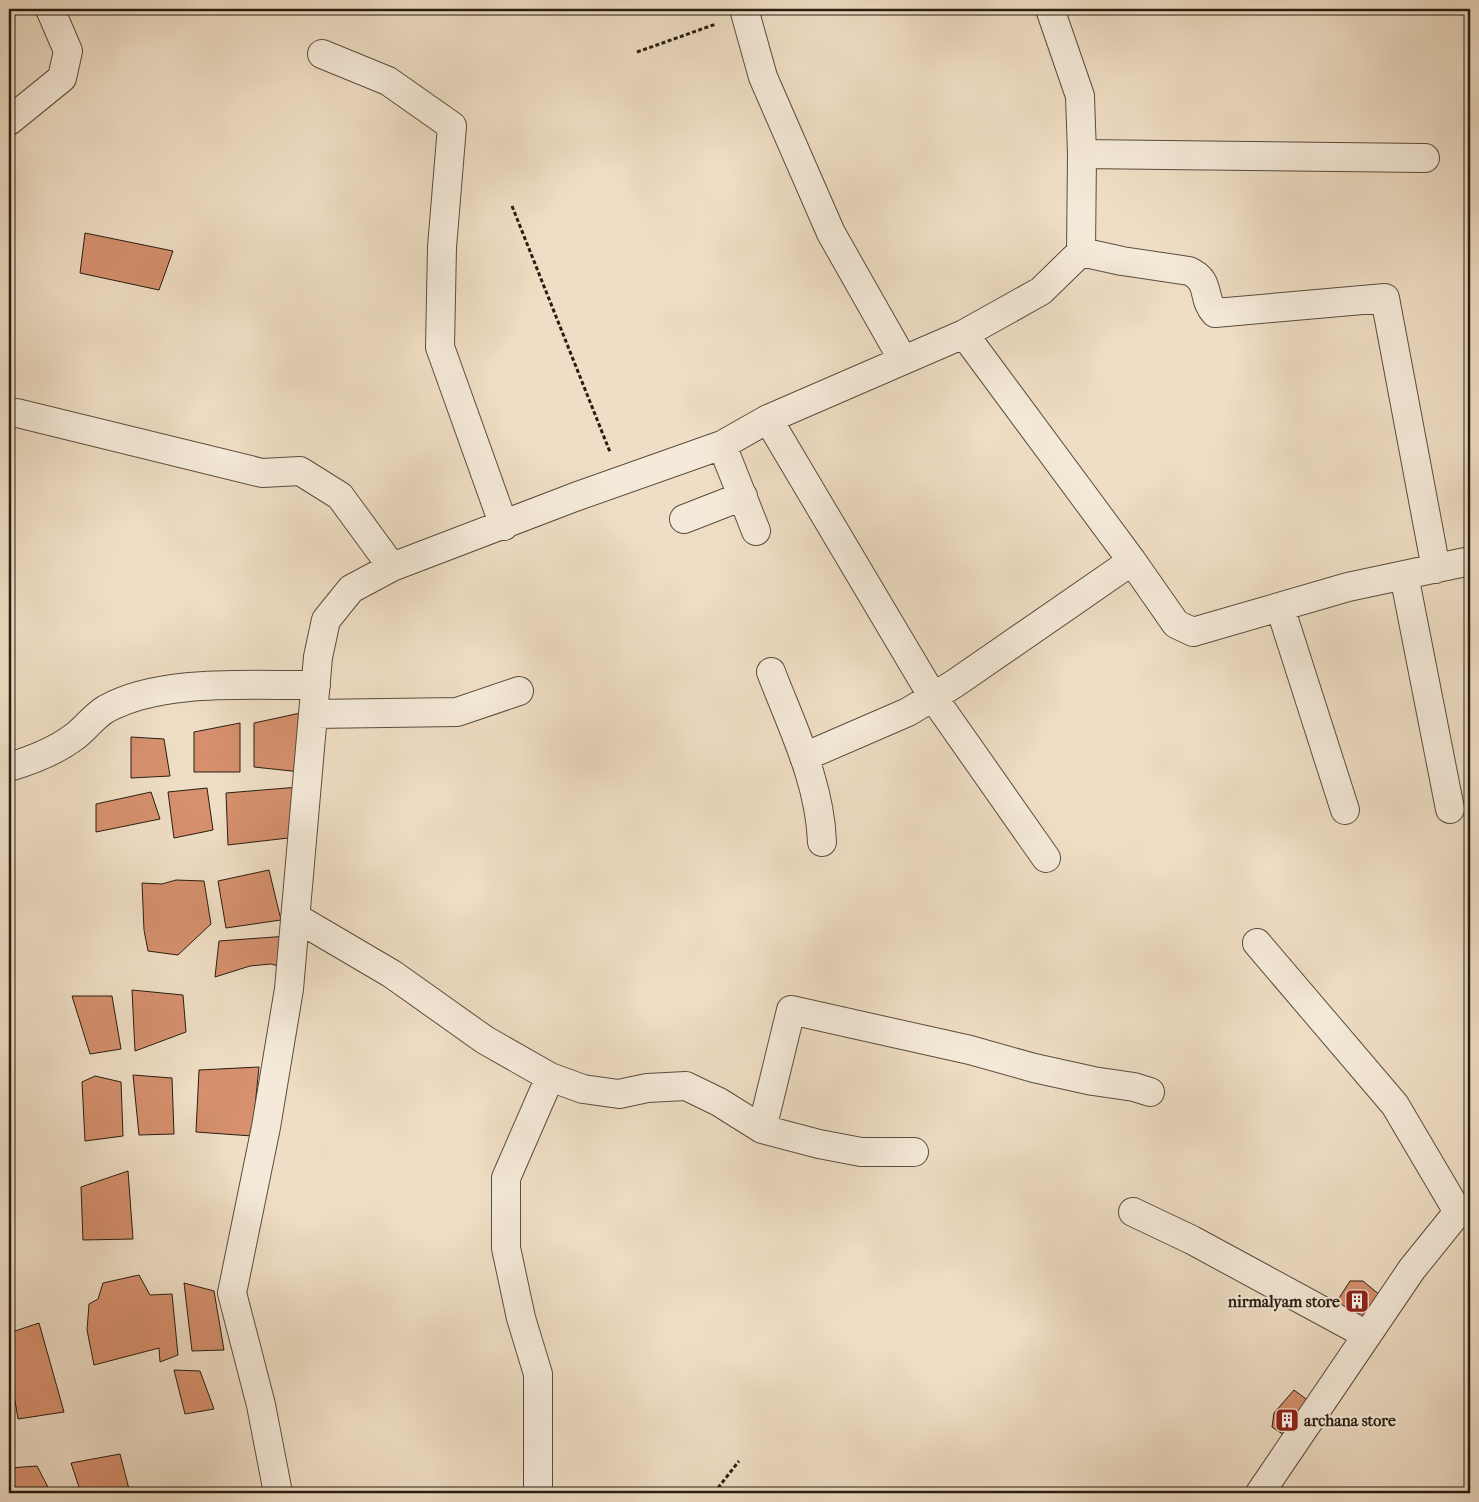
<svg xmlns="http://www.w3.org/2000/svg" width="1479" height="1502" font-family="'IM FELL French Canon',serif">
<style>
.building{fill:#d6906e;stroke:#281d10}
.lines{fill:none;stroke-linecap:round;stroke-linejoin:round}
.minor-casing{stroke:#5a4d3d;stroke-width:30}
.path{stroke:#281d10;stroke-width:3;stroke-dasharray:4 2.5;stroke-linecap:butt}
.minor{stroke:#f5ead9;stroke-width:28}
.labels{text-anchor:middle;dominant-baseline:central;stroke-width:4;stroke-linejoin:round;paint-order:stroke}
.poi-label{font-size:16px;font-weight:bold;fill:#281d10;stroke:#f5ead9;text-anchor:end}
</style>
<rect width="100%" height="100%" fill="#efdec5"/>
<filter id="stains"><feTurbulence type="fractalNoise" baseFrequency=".004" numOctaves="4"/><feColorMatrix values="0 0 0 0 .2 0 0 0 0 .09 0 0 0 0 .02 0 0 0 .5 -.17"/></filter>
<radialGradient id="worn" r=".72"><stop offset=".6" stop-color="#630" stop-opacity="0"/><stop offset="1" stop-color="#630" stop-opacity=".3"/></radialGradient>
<path class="building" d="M85 233 173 251 159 290 80 273Z
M305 712 301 772 254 767V723Z
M240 723V772H194V732Z
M131 737 164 739 170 776 131 778Z
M299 787 297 837 228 845 226 793Z
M207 788 213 830 174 838 168 792Z
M151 792 160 819 96 832V804Z
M269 870 281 920 226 928 218 881Z
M176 880 204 881 211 924 178 955 148 951 144 930 142 883 162 884Z
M288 936 285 968 271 964 250 966 215 977 219 941Z
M132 990 183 995 186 1032 135 1051Z
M72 996H112L121 1049 90 1054Z
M259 1067 252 1136 196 1132 199 1070Z
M133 1075 172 1078 174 1134 139 1135Z
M95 1076 121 1082 123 1136 85 1141 82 1082Z
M128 1171 133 1239 83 1240 81 1187Z
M139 1275 150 1295 172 1294 178 1355 160 1362 159 1348 94 1365 87 1330 89 1304 98 1299 103 1283Z
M1350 1281H1363L1381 1296 1359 1324 1334 1306Z
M184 1283 214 1291 224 1350 192 1351Z
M39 1323 64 1412 18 1419 9 1364V1333Z
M174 1370 200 1371 214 1409 185 1414Z
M1294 1390 1306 1399 1309 1409 1287 1437 1272 1427 1274 1413Z
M120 1454 130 1493H81L71 1463Z
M37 1466 51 1493H9V1468Z"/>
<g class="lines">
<g class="minor-casing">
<path id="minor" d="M744 9 763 77 831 233 903 360
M322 54 388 81 452 126 442 247 440 347 504 526
M9 121 62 78 68 51 50 9
M1082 154 1425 158
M1081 252 1122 261 1189 271C1212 281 1201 298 1215 313L1385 298 1436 569
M964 334 1132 561 1176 624 1193 632 1348 587 1470 561
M17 413 262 473 300 471 340 496 392 567
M768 419 933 697 1046 858
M722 445 756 531
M684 519 743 496
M1404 575 1450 809
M1280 607 1345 810
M771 672C792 727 820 782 822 842
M313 714 457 712 519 691
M804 757 908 712 954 684 1132 561
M9 767C33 760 54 752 74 737 85 729 94 716 106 709 162 678 251 686 316 685
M295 917 392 974 485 1040 550 1077 583 1089 619 1094 647 1088 686 1086 719 1102 762 1129 819 1144 861 1152H914
M1257 943 1395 1105 1458 1212
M762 1129 791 1010 970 1050 1034 1068 1093 1081 1134 1087 1150 1092
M1133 1212 1192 1240 1367 1335
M278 1493 261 1405 232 1293 266 1127 289 989 318 657 326 620 351 589 392 567 575 497 722 445 768 419 964 334 1041 291 1081 252 1082 154 1080 96 1050 9
M538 1493V1374L521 1318 506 1248V1178L550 1077
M1260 1493 1412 1269 1458 1212 1470 1208"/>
</g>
<path class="path" d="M637 52 716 24
M512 206 610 452
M714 1493 739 1461"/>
<use href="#minor" class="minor"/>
</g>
<defs>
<g id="building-square" transform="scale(1.25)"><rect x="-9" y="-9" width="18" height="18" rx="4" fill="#8f2418" stroke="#f5ead9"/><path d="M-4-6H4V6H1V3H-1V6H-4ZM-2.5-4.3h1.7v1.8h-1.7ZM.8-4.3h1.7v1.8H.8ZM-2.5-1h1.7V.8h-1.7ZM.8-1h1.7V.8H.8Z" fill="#fff"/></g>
</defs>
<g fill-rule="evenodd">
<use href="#building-square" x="1357" y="1301"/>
<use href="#building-square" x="1287" y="1420"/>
</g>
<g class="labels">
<g class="poi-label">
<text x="1340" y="1301">nirmalyam store</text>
<text x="1304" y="1420" text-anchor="start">archana store</text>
</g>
</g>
<rect width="1479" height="1502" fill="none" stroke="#efdec5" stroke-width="30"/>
<rect x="10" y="10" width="1459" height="1482" fill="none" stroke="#281d10" stroke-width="2.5"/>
<rect x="15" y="15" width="1449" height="1472" fill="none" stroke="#281d10"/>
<rect width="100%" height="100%" filter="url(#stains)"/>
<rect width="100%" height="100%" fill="url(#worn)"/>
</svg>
